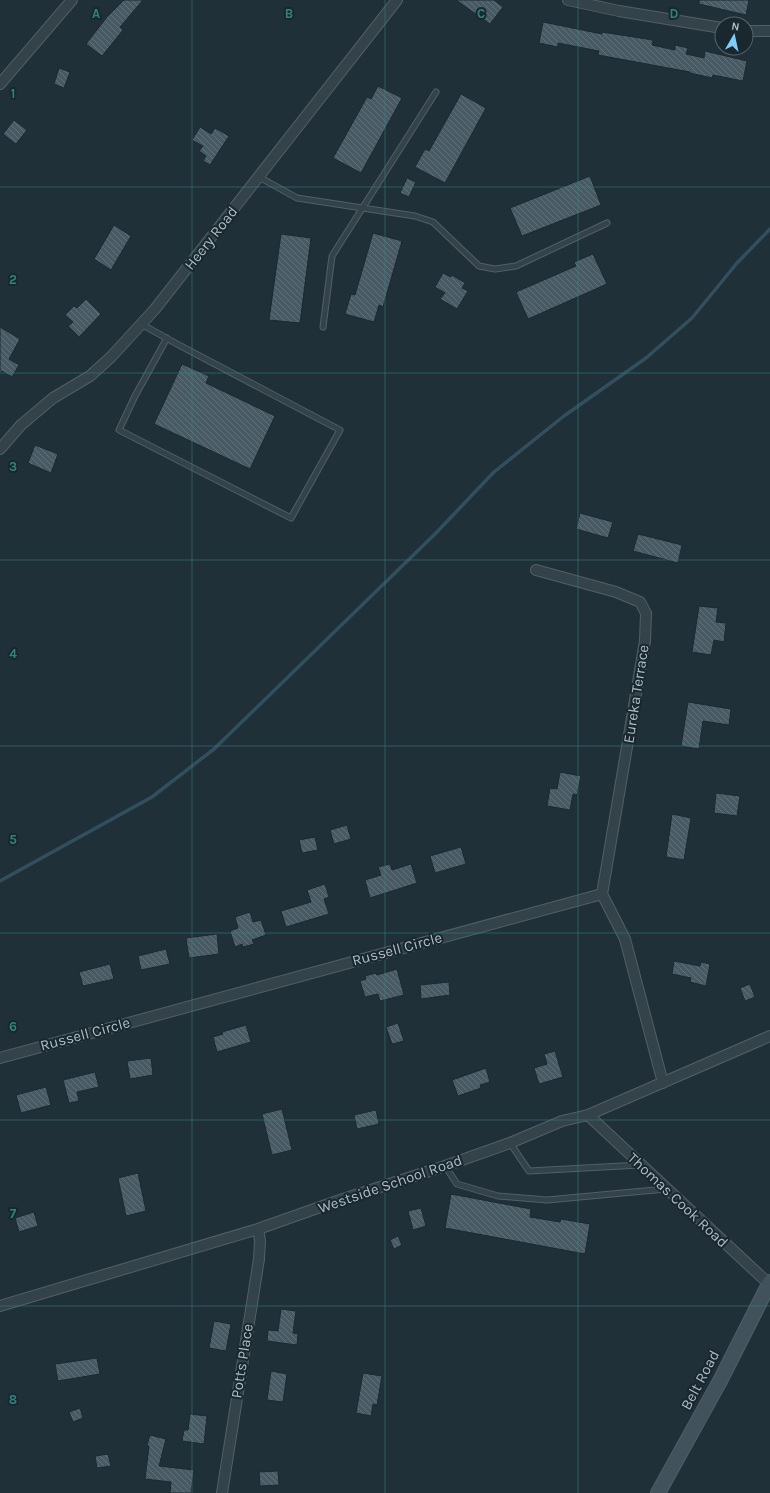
<svg xmlns="http://www.w3.org/2000/svg" width="770" height="1493" font-family="Karla,sans-serif">
<style>
.lines{fill:none;stroke-linecap:round;stroke-linejoin:round}
.stream{stroke:#324f5e;stroke-width:3.5}
.building{fill:url(#building-back-hatch);stroke:#1b2930}
.lane-casing{stroke:#516067;stroke-width:7}
.street-casing{stroke:#516067;stroke-width:12}
.secondary-casing{stroke:#516067;stroke-width:16}
.lane{stroke:#344249;stroke-width:5}
.street{stroke:#344249;stroke-width:10}
.secondary{stroke:#42525c;stroke-width:14}
.grid{fill:none;stroke:#2f8480;stroke-width:1;stroke-opacity:0.55}
.labels{text-anchor:middle;dominant-baseline:central;stroke-width:4;stroke-linejoin:round;paint-order:stroke}
.street-label{font-size:15px;fill:#aebdc6;stroke:#19272e}
.grid-label{font-size:13px;text-anchor:middle;font-weight:bold;fill:#2f8480;stroke:#19272e;stroke-width:4;stroke-linejoin:round;paint-order:stroke}
</style>
<defs>
<pattern id="building-back-hatch" width="6" height="6" patternUnits="userSpaceOnUse"><rect width="6" height="6" fill="#485b65"/><path d="M-1 5l2 2M0 0l6 6M5-1l2 2" fill="none" stroke="#60717a"/></pattern>
</defs>
<rect width="100%" height="100%" fill="#203039"/>
<g class="lines">
<path class="stream" d="M0 881 152 797 214 749 435 534 494 472 564 416 646 358 692 318 737 263 770 229"/>
</g>
<path class="building" d="M124 0H143L120 27 123 30 102 56 86 44 107 17Z
M456 0H494L503 7 490 24Z
M699 0H749L746 15 699 4Z
M543 22 602 34V32L653 40 652 45 675 50V45L688 48 686 54 704 58 705 51 747 61 743 81 713 75 712 78 690 73V72L598 55 599 51 558 43V47L539 43Z
M59 68 70 72 64 88 54 84Z
M378 86 402 98 361 173 333 158 367 97 371 99Z
M461 94 486 108 445 183 415 167 425 149 429 151Z
M14 120 27 130 16 144 3 134Z
M200 127 211 134 215 128 229 136 210 165 203 161 206 156 199 151 203 146 192 140Z
M590 176 601 205 522 236 510 208Z
M407 178 416 182 409 197 400 193Z
M114 225 131 236 111 270 94 259Z
M373 233 402 241 383 307 379 305 374 322 345 314 351 294 355 295Z
M281 234 311 238 300 323 269 320Z
M593 254 607 284 528 319 516 292 576 266 574 262Z
M443 273 451 277 452 275 465 283 462 288 468 291 457 309 440 299 445 293 435 287Z
M86 299 101 314 79 337 68 326 73 322 65 315 74 306 77 308Z
M0 327 20 339 9 359 19 365 12 377 2 371 0 374Z
M182 364 209 376 206 383 275 416 250 469 154 424Z
M35 445 58 454 51 473 28 463Z
M580 513 613 522 608 538 576 529Z
M638 534 682 545 678 563 633 551Z
M699 606 718 608 716 622 726 623 724 642 714 640 711 655 692 652Z
M688 702 731 709 729 725 703 721 699 749 681 746Z
M560 772 581 776 577 795 573 794 570 810 547 806 550 788 557 789Z
M716 793 740 796 737 816 714 813Z
M672 814 691 818 684 860 666 857Z
M347 825 351 839 334 844 330 830Z
M315 837 318 850 302 853 299 840Z
M461 847 466 864 435 873 430 856Z
M390 864 392 870 411 864 417 883 370 898 365 880 381 875 378 867Z
M325 884 329 897 324 899 329 914 286 927 281 911 311 902 307 890Z
M250 912 253 922 261 920 266 935 252 940 254 944 243 947 242 944 235 947 230 931 238 928 235 917Z
M217 934 219 954 189 958 186 938Z
M166 949 170 964 141 970 138 956Z
M674 961 700 966 701 962 710 964 706 986 690 982 691 978 672 974Z
M110 964 114 979 83 986 79 972Z
M397 969 404 995 380 1001 378 994 365 997 360 981 366 979 365 976 376 973 377 975Z
M449 982 450 995 421 999 420 985Z
M750 984 755 997 745 1001 740 988Z
M398 1023 404 1041 392 1044 386 1027Z
M246 1025 251 1042 217 1052 213 1037 223 1034 222 1032Z
M555 1051 563 1077 539 1084 534 1068 547 1064 544 1054Z
M151 1058 153 1075 130 1079 127 1061Z
M486 1068 490 1082 480 1085 481 1088 458 1096 452 1080Z
M95 1072 99 1087 77 1092 79 1101 69 1103 63 1080Z
M46 1087 51 1105 21 1113 16 1095Z
M282 1109 292 1150 272 1155 262 1114Z
M376 1110 379 1124 357 1129 354 1115Z
M138 1173 146 1211 126 1216 118 1178Z
M451 1194 531 1209 530 1217 560 1222 561 1219 590 1224 585 1254 445 1228Z
M421 1208 426 1226 413 1230 408 1211Z
M34 1212 38 1226 19 1232 15 1218Z
M398 1236 402 1245 394 1249 390 1240Z
M281 1309 296 1311 293 1333 298 1334 297 1345 267 1341 268 1330 278 1331Z
M214 1321 231 1324 226 1351 209 1348Z
M97 1358 100 1374 58 1381 55 1364Z
M271 1371 287 1374 283 1402 267 1400Z
M363 1373 382 1376 377 1405 373 1404 371 1416 356 1413Z
M80 1408 83 1418 73 1422 69 1412Z
M190 1414 207 1416 204 1444 182 1441 184 1430H188Z
M150 1435 166 1439 159 1466 194 1470 191 1493H170L171 1482 145 1479 149 1446 147 1445Z
M108 1454 111 1466 97 1468 95 1456Z
M278 1471 279 1485 260 1486 259 1472Z"/>
<g class="lines">
<g class="lane-casing">
<path id="lane" d="M259 177 297 198 415 216 433 222 479 266 495 269 516 266 607 223
M141 324 177 344 340 430 291 518 119 430 135 396 167 338
M323 327 332 256 436 92
M510 1143 529 1171 640 1165
M445 1166 457 1184 498 1196 547 1200 666 1189"/>
</g>
<g class="street-casing">
<path id="street" d="M568 0 619 11 722 28
M746 31H770
M0 84 72 0
M0 449 21 425 53 398 90 376 111 357 155 309 397 0
M536 570 616 592 640 602 646 613 645 641 602 894
M602 894 625 939 663 1083
M0 1058 602 894
M588 1115 769 1284
M0 1306 258 1229 340 1200 445 1166 510 1143 562 1121 588 1115 770 1036
M222 1493 259 1259 260 1241 258 1229"/>
</g>
<g class="secondary-casing">
<path id="secondary" d="M658 1493 720 1381 770 1282"/>
</g>
<use href="#lane" class="lane"/>
<use href="#street" class="street"/>
<use href="#secondary" class="secondary"/>
</g>
<path class="grid" d="M192 0V1493M385 0V1493M578 0V1493M0 187H770M0 373H770M0 560H770M0 746H770M0 933H770M0 1120H770M0 1306H770"/>
<g class="labels">
<g class="street-label">
<text transform="translate(211 238) rotate(-52)">Heery Road</text>
<text transform="translate(636 694) rotate(-81)">Eureka Terrace</text>
<text transform="translate(397 949) rotate(-15)">Russell Circle</text>
<text transform="translate(85 1034) rotate(-15)">Russell Circle</text>
<text transform="translate(390 1184) rotate(-19)">Westside School Road</text>
<text transform="translate(678 1200) rotate(43)">Thomas Cook Road</text>
<text transform="translate(242 1361) rotate(-81)">Potts Place</text>
<text transform="translate(700 1380) rotate(-62)">Belt Road</text>
</g>
</g>
<g class="grid-label">
<text x="96" y="18">A</text>
<text x="289" y="18">B</text>
<text x="481" y="18">C</text>
<text x="674" y="18">D</text>
<text x="13" y="98">1</text>
<text x="13" y="284">2</text>
<text x="13" y="471">3</text>
<text x="13" y="658">4</text>
<text x="13" y="844">5</text>
<text x="13" y="1031">6</text>
<text x="13" y="1218">7</text>
<text x="13" y="1404">8</text>
</g>
<g transform="translate(734 36) rotate(9)"><circle r="19" fill="#19272e" stroke="#55636b"/>
<path d="M0-3L7 15L0 10L-7 15Z" fill="#80cbfa"/>
<text y="-6" font-size="11" font-weight="bold" text-anchor="middle" fill="#aebdc6">N</text>
</g>
</svg>
